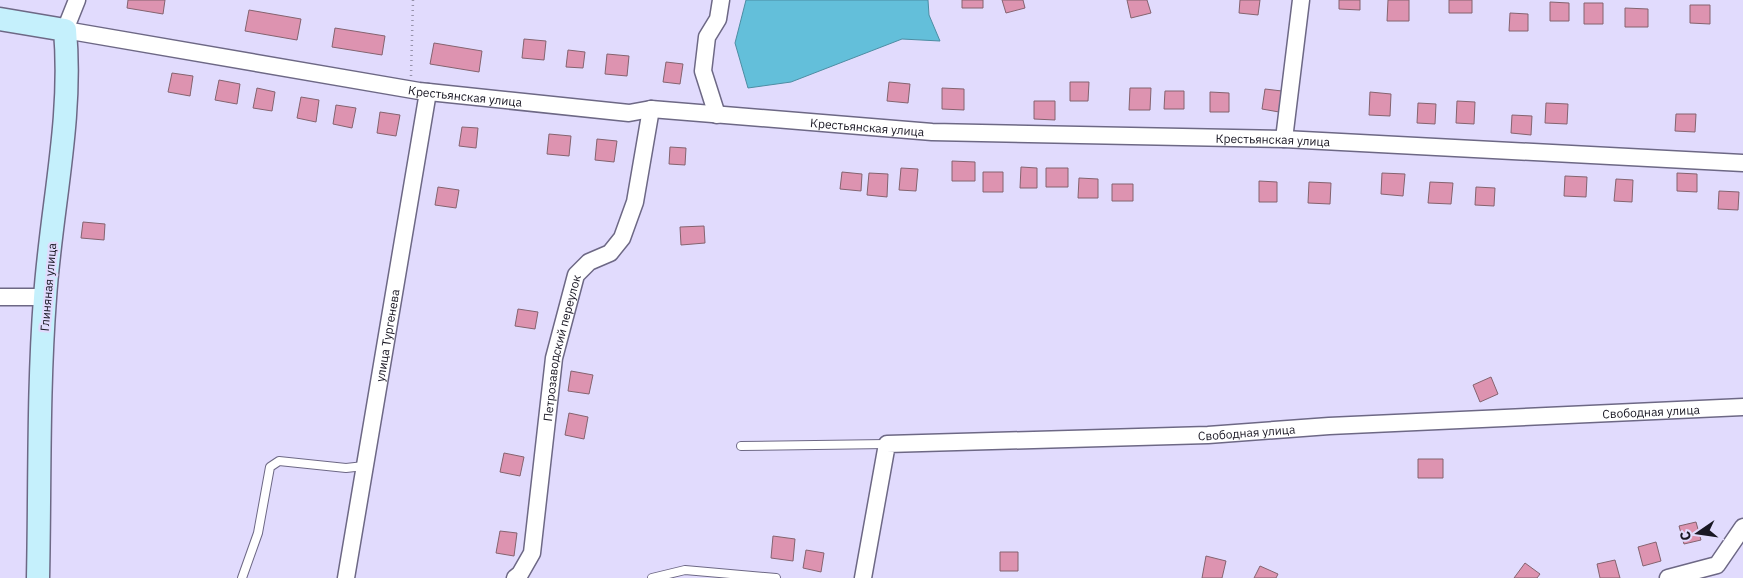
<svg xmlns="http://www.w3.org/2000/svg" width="1743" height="578" font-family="'IBM Plex Sans',sans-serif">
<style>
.water{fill:#63bfda;stroke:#4d8da3}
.building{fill:#dd93b0;stroke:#84636f}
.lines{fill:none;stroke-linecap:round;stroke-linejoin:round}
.lane-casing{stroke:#6d6885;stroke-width:10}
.street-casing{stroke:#6d6885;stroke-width:19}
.secondary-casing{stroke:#6d6885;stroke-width:25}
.path{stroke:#9793ac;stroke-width:2.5;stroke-dasharray:1 4;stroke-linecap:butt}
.lane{stroke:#fff;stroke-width:8}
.street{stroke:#fff;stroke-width:16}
.secondary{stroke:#c5f0fc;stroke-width:22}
.labels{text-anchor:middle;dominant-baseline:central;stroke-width:4.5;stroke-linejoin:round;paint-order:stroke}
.street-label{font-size:12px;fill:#191723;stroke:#e1dbfd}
</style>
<rect width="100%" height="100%" fill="#e1dbfd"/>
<path class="water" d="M746 0H928L929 15 940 41 902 39 791 82 748 88 735 43Z"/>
<path class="building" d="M128 0H165L163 14 127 8Z
M962 0H983V8H962Z
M1002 0H1023L1025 8 1006 13Z
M1127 0H1147L1151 13 1131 18Z
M1240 0H1260L1258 15 1239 13Z
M1339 0H1360V10L1339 9Z
M1388 0H1409V21H1387Z
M1449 0H1472V13H1449Z
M1550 2 1569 3V21H1550Z
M1584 3H1603V24H1584Z
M1690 5H1710V24L1690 23Z
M1625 8 1648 9V27H1625Z
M249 10 301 19 297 40 245 31Z
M1510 13 1528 14V31H1509Z
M335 28 385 36 382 55 332 47Z
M524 39 546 41 544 60 522 58Z
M434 43 482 51 479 72 430 64Z
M568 50 585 52 583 68 566 67Z
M607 54 629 56 627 76 605 74Z
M666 62 683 64 680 84 663 82Z
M172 73 193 76 190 96 168 92Z
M219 80 240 84 237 104 215 100Z
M889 82 910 84 908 103 887 101Z
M1070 82H1089L1088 101H1070Z
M257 88 275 92 272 111 253 108Z
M942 88 964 89V110L942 109Z
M1130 88H1151L1150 110H1129Z
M1265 89 1282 91 1279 112 1262 109Z
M1165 91H1184V109H1164Z
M1210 92 1229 93V112H1210Z
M1370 92 1391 94 1390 116 1369 115Z
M301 97 319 100 316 122 297 118Z
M1034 101H1055V120L1034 119Z
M1457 101 1475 102 1474 124 1456 123Z
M1418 103 1436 104 1435 124 1417 123Z
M1546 103 1568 104 1567 124 1545 123Z
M336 105 356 108 352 128 333 124Z
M380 112 400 115 396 136 377 133Z
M1676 114H1696L1695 132 1675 131Z
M1512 115 1532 116 1531 135 1511 133Z
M462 127 478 128 476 148 459 146Z
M549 134 571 136 569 156 547 154Z
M597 139 617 141 614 162 595 160Z
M670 147 686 148 685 165 669 164Z
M952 161 975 162V181H952Z
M1021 167 1037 168V188H1020Z
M901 168 918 169 916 191 899 190Z
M1046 168H1068V187H1046Z
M842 172 862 174 861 191 840 189Z
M983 172H1003V192H983Z
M869 173 888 174 887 197 867 195Z
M1382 173 1405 174 1403 196 1381 194Z
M1677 173 1697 174V192L1677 191Z
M1565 176 1587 177 1586 197 1564 196Z
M1079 178 1098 179V198H1078Z
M1616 179 1633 180 1632 202 1614 201Z
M1259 181 1277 182V202H1259Z
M1309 182 1331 183 1330 204 1308 203Z
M1430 182 1453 183 1451 204 1428 203Z
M1112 184H1133V201H1112Z
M438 187 459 190 456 208 435 205Z
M1476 187 1495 188 1494 206 1475 205Z
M1719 191 1739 192 1738 210 1718 209Z
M83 222 105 224 104 240 81 238Z
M704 226 705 243 681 245 680 227Z
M518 309 538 312 535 329 515 326Z
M571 371 593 375 589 394 568 391Z
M1491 377 1498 394 1480 402 1473 385Z
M569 413 588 417 584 439 565 435Z
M504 453 524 457 520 476 500 472Z
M1418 459H1443V478H1418Z
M1696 522 1701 540 1684 544 1679 526Z
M500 531 517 533 514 556 496 553Z
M773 536 795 539 793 561 771 558Z
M1656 542 1661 561 1643 566 1638 547Z
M806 550 824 553 821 572 803 568Z
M1000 552H1018V571H1000Z
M1206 556 1226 561 1222 578H1202Z
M1615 560 1620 578H1600L1597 564Z
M1525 563 1540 574 1537 578H1514Z
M1260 566 1278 574 1276 578H1254Z"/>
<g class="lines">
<g class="lane-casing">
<path id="lane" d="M741 446 887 444
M242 578 258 533 270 467 279 461 346 468 364 466
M652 578 685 570 776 578"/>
</g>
<g class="street-casing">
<g id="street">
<path id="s1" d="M77 0 65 30 419 91 629 113 651 109 932 132 1284 139 1743 163"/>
<path d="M717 115 703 71 707 37 718 19 721 0"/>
<path d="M1284 139 1301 0"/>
<path d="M0 297H45"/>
<path id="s2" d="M346 578 428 92"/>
<path id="s3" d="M515 578 520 574 532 553 554 358 576 275 589 262 610 253 622 238 635 202 651 109"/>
<path id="s4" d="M863 578 887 444 1208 435 1329 426 1743 407"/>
<path d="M1668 578 1717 565 1743 527"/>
</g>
</g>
<g class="secondary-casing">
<path id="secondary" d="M0 19 65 30C73 120 51 208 45 298 38 391 40 485 38 578"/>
</g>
<path class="path" d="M411 76 413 0"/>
<use href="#lane" class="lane"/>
<use href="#street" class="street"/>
<use href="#secondary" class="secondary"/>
</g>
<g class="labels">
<g class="street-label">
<text stroke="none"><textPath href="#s1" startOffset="438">Крестьянская улица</textPath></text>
<text stroke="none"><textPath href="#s1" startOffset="842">Крестьянская улица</textPath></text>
<text stroke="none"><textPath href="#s1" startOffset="1248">Крестьянская улица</textPath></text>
<text transform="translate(48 287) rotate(-85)">Глиняная улица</text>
<text stroke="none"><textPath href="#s2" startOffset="246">улица Тургенева</textPath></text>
<text stroke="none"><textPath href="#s3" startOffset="238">Петрозаводский переулок</textPath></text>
<text stroke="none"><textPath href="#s4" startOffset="901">Свободная улица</textPath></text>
<text stroke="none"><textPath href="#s4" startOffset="496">Свободная улица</textPath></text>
</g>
</g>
<g transform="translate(1698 533) rotate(257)" stroke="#e1dbfd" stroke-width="4" paint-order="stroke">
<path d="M0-4L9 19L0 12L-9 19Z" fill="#191723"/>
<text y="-8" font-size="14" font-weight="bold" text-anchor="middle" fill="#191723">С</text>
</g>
</svg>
